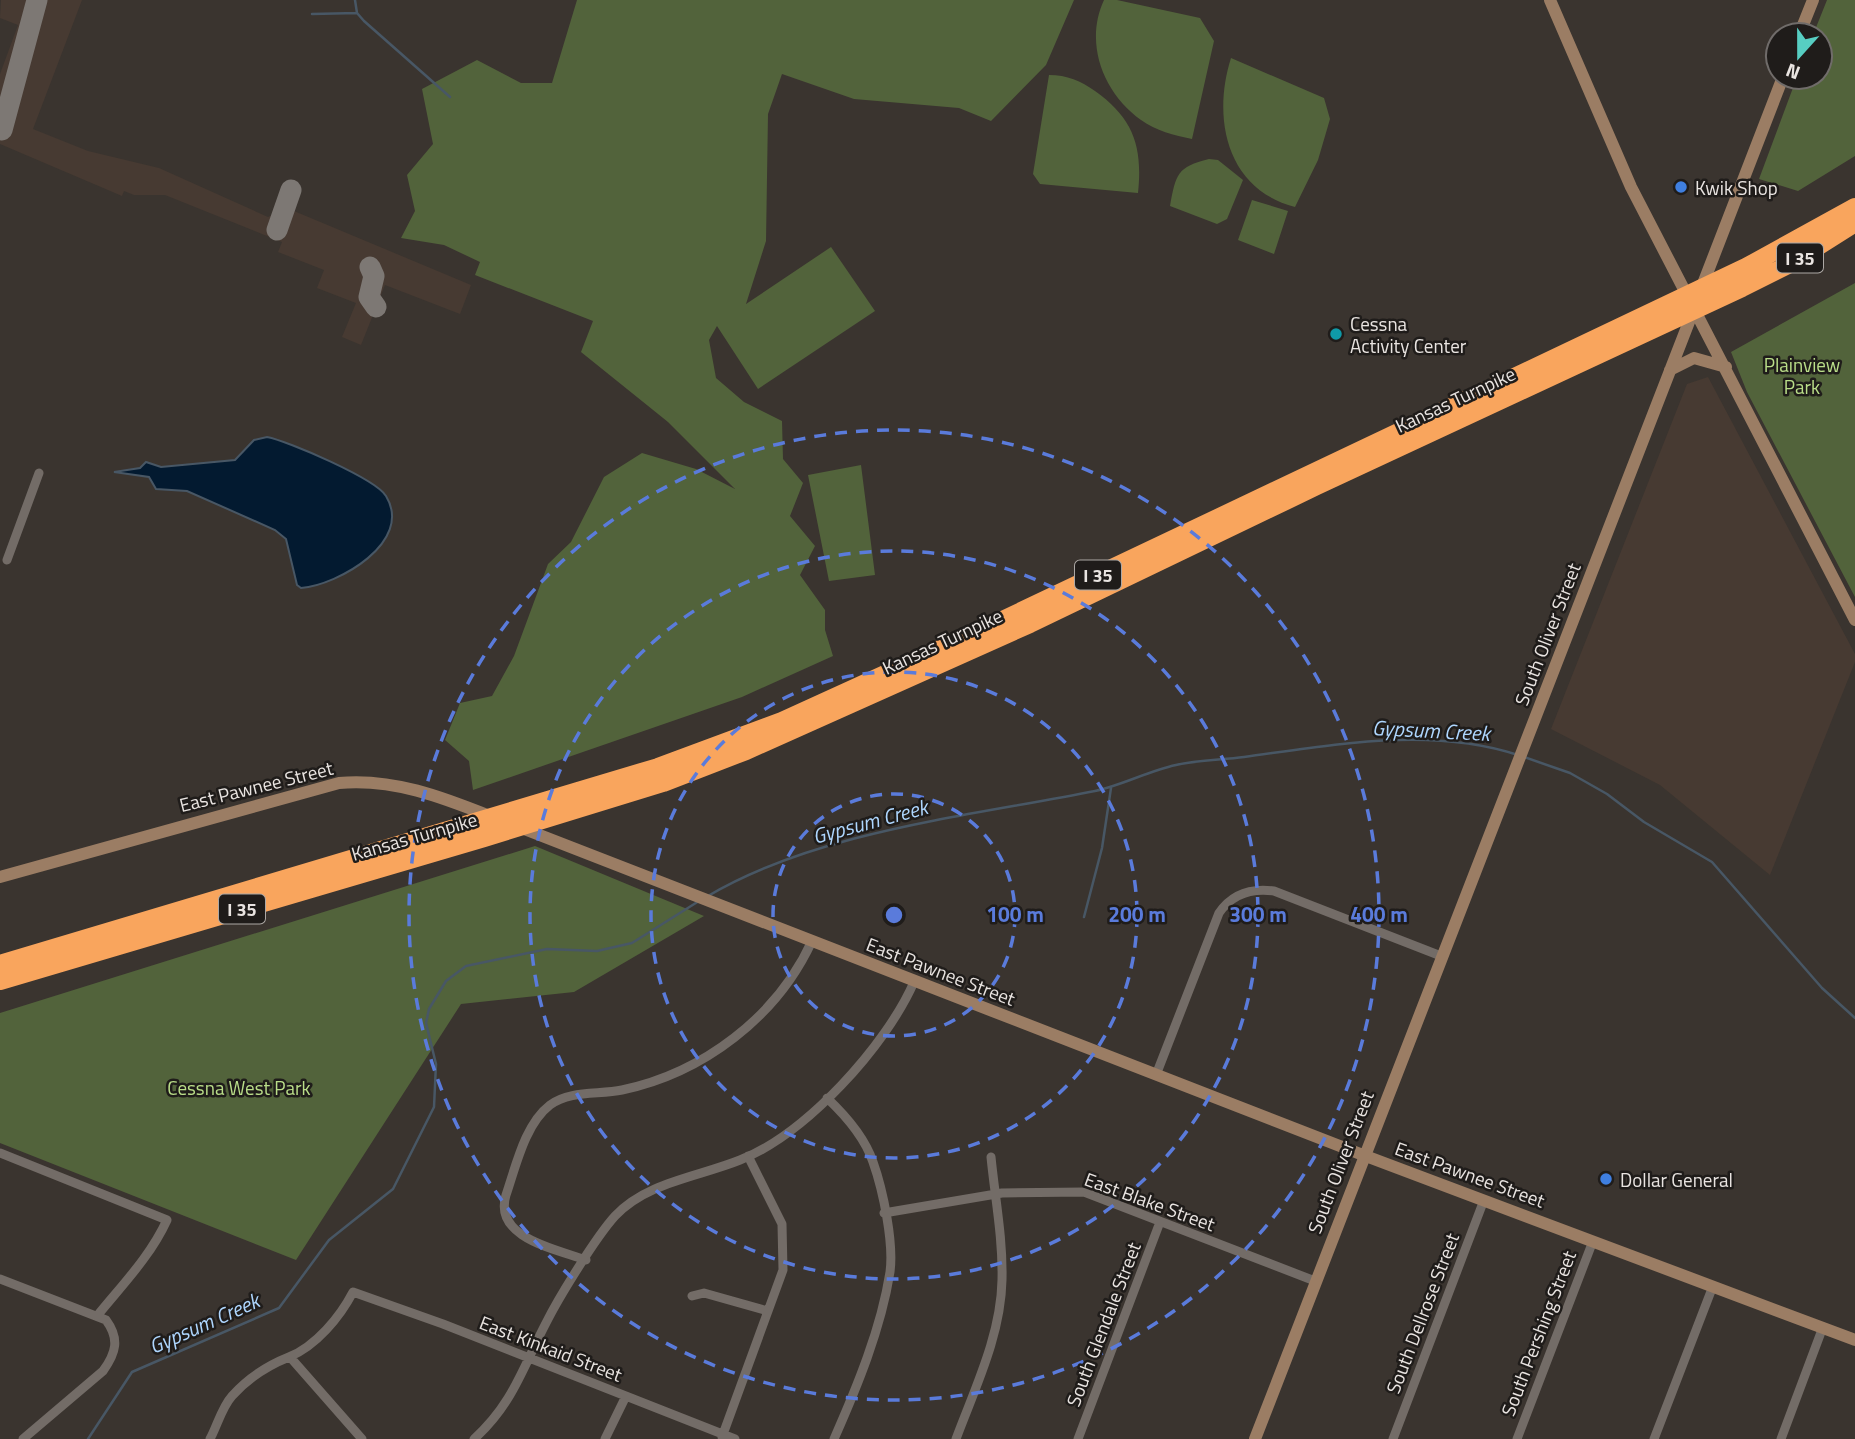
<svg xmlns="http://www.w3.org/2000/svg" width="1855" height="1439" font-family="'Titillium Web',sans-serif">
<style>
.built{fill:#473a32}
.green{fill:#52633b}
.water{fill:#031a30;stroke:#485765;stroke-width:2}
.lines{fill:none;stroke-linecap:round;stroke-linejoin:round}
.stream{stroke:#485765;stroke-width:2.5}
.taxiway{stroke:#7d7874;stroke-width:21}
.street{stroke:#736c67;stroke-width:9}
.secondary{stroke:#9b7d64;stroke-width:12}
.highway{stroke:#f9a55d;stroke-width:18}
.ring{fill:none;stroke:#5a7bdb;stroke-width:3.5;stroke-dasharray:12 9}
.shop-dot{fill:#3f7fe0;stroke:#1f1c1a;stroke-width:2.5}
.culture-dot{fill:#0f9aa8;stroke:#1f1c1a;stroke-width:2.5}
.labels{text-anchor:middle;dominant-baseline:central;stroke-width:5;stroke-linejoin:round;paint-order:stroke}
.shield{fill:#1f1c1a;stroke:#aca8a5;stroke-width:2}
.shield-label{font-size:18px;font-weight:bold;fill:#e9e4e1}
.poi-label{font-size:19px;fill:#e9e4e1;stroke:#1f1c1a;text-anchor:start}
.park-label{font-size:19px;fill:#bade89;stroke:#1f1c1a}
.street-label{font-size:19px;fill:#e9e4e1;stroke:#1f1c1a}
.water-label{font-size:21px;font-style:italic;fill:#aed6fe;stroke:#1f1c1a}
.centre{fill:#5a7bdb;stroke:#1f1c1a;stroke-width:3.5}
.ring-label{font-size:21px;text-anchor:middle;font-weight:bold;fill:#5a7bdb;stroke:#1f1c1a;stroke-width:5;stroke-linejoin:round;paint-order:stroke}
</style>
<rect width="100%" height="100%" fill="#3a342f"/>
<path class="built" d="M1 0H82L33 129 88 151 159 168 268 217 274 214 284 186H295L299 193 294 211 471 285 460 314 385 285 361 345 342 337 356 303 317 288 324 270 278 252 282 242 165 195H134L124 191 122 196 0 144V74L18 25 0 18Z
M1708 377 1855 654V662L1770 875 1660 785 1551 729 1687 384Z"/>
<path class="green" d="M577 0H1074L1046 65 991 121 959 108 854 99 782 74 768 114 766 241 746 304 831 247 875 311 758 389 717 326 709 340 716 378 744 402 782 421 783 459 803 483 790 516 815 546 800 575 825 610V630L833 656 742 697 473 790 469 761 445 740 460 703 492 696 514 656 548 564 571 542 604 477 642 453 696 469 735 489 668 422 581 352 593 321 475 275 480 262 444 245 401 238 415 211 407 175 433 144 422 89 477 60 521 83H552Z
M1104 0H1117L1200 18 1214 41 1192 139C1174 135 1156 131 1141 120 1103 93 1084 43 1104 0Z
M1827 0H1855V156L1798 191 1759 179 1797 77H1820V35H1813Z
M1231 58 1324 98 1330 119 1318 160 1295 207C1226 189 1212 118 1231 58Z
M1049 75C1067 75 1081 81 1095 91 1133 118 1143 146 1138 193L1040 184 1033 174Z
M1209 159 1218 160 1243 180 1227 219 1217 224 1170 206C1176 174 1177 167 1209 159Z
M1252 200 1288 211 1274 254 1238 240Z
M1855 283V597L1747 392 1731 352Z
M861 465 875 575 829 581 808 475Z
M535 846 704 916 574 992 461 1004 296 1260 0 1143V1013Z"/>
<path class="water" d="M267 437C288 441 376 479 386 496 414 542 338 585 301 588L297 585 286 539 275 530 187 491 156 489 149 477 114 472 140 468 146 462 161 467 235 460 254 440Z"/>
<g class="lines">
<path class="stream" d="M355 0 357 13 364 21 450 97
M312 14 357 13
M1524 757 1570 773 1607 794 1644 822 1712 862 1822 988 1855 1018
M708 896C818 831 971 816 1095 791 1123 785 1148 771 1176 765 1198 760 1222 760 1244 757 1333 745 1430 726 1518 755
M1084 917 1102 848 1111 788
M88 1439 132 1372 279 1308 329 1240 393 1189 434 1107 436 1064 426 1023 429 1009 446 981 466 966 547 949 597 951 632 943 699 901"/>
<path class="taxiway" d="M2 130 37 0
M277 230 291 190
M370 267 374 276 369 297 376 307"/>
<path class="street" d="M7 560 39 473
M1156 1075 1219 913C1232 894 1252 888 1274 891L1441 956
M827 1098C845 1115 865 1138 873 1162 883 1190 894 1243 890 1272 881 1329 857 1387 834 1439
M0 1153 167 1220C150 1257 122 1285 97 1316
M884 1213 1002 1193 1084 1192 1315 1281
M586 1260C556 1249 493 1238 506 1195 516 1166 525 1124 550 1105 570 1090 599 1095 622 1090 703 1073 777 1017 812 941
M0 1279 106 1320C120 1339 116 1353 103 1371L23 1439
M692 1296 704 1293 768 1311
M290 1357 362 1439
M722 1437 783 1270 782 1224 748 1156
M210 1439C217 1426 222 1407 232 1396 248 1378 269 1365 289 1357 316 1346 340 1317 353 1292L443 1324 735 1439
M474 1439C513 1404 523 1367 546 1323 559 1297 596 1237 615 1216 647 1182 698 1177 740 1160 806 1134 886 1046 914 982
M605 1439 626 1396
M956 1439C975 1388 1001 1335 1002 1280 1003 1238 995 1198 991 1157
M1078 1439 1160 1222
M1393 1439 1484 1200
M1517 1439 1593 1241
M1654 1439 1713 1286
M1781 1439 1823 1327"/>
<path class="secondary" d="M1550 0 1631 187 1855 620
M1799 35 1813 0
M1701 289 1783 77
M1670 370 1694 358 1726 367
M519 827 1363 1155 1855 1340
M0 877 339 783C393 778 442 797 492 817
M1255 1439 1694 309"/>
<path class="highway" d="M0 964 658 767 782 721 973 634 1746 267 1855 207
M0 981 484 838 663 783 746 751 1030 624 1317 486 1742 288 1792 263 1855 223"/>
</g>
<g class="ring">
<circle cx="894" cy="915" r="121"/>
<circle cx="894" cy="915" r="243"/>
<circle cx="894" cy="915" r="364"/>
<circle cx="894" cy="915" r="485"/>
</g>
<g class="shop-dot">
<circle cx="1681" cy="187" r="7"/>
<circle cx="1606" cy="1179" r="7"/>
</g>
<circle class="culture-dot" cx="1336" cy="334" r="7"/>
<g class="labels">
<g class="shield">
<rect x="1777" y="243.5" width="46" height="29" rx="5"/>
<rect x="1075" y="560.5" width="46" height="29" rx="5"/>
<rect x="219" y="894.5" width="46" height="29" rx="5"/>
</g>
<g class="shield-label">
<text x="1800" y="258">I 35</text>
<text x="1098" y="575">I 35</text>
<text x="242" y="909">I 35</text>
</g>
<g class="poi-label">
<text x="1695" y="187">Kwik Shop</text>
<text x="1350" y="323">Cessna<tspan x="1350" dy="22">Activity Center</tspan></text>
<text x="1620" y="1179">Dollar General</text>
</g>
<g class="park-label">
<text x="1802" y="364">Plainview<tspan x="1802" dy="22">Park</tspan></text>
<text x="239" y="1087">Cessna West Park</text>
</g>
<g class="street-label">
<text transform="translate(1455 399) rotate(-25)">Kansas Turnpike</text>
<text transform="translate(1547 634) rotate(-69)">South Oliver Street</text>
<text transform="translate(942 641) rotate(-25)">Kansas Turnpike</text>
<text transform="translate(256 786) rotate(-14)">East Pawnee Street</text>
<text transform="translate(414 836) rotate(-16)">Kansas Turnpike</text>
<text transform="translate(941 971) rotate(21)">East Pawnee Street</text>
<text transform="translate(1340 1162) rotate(-69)">South Oliver Street</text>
<text transform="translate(1470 1174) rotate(20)">East Pawnee Street</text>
<text transform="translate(1150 1201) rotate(20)">East Blake Street</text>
<text transform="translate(1422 1313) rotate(-69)">South Dellrose Street</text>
<text transform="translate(1103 1324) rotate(-69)">South Glendale Street</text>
<text transform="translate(1538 1333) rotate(-69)">South Pershing Street</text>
<text transform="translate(551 1348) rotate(21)">East Kinkaid Street</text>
</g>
<g class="water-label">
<text transform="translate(1431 730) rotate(3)">Gypsum Creek</text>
<text transform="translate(870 821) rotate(-15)">Gypsum Creek</text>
<text transform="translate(204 1323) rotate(-24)">Gypsum Creek</text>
</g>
</g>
<circle cx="894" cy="915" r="10" class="centre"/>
<g class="ring-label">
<text x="1015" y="922">100 m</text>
<text x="1137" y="922">200 m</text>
<text x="1258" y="922">300 m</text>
<text x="1379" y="922">400 m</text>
</g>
<g transform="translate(1799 56) rotate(201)"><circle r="33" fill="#1f1c1a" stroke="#706c6a" stroke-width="2"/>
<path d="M0-5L12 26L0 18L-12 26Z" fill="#57cec2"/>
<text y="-10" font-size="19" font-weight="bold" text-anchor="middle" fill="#e9e4e1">N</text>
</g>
</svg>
